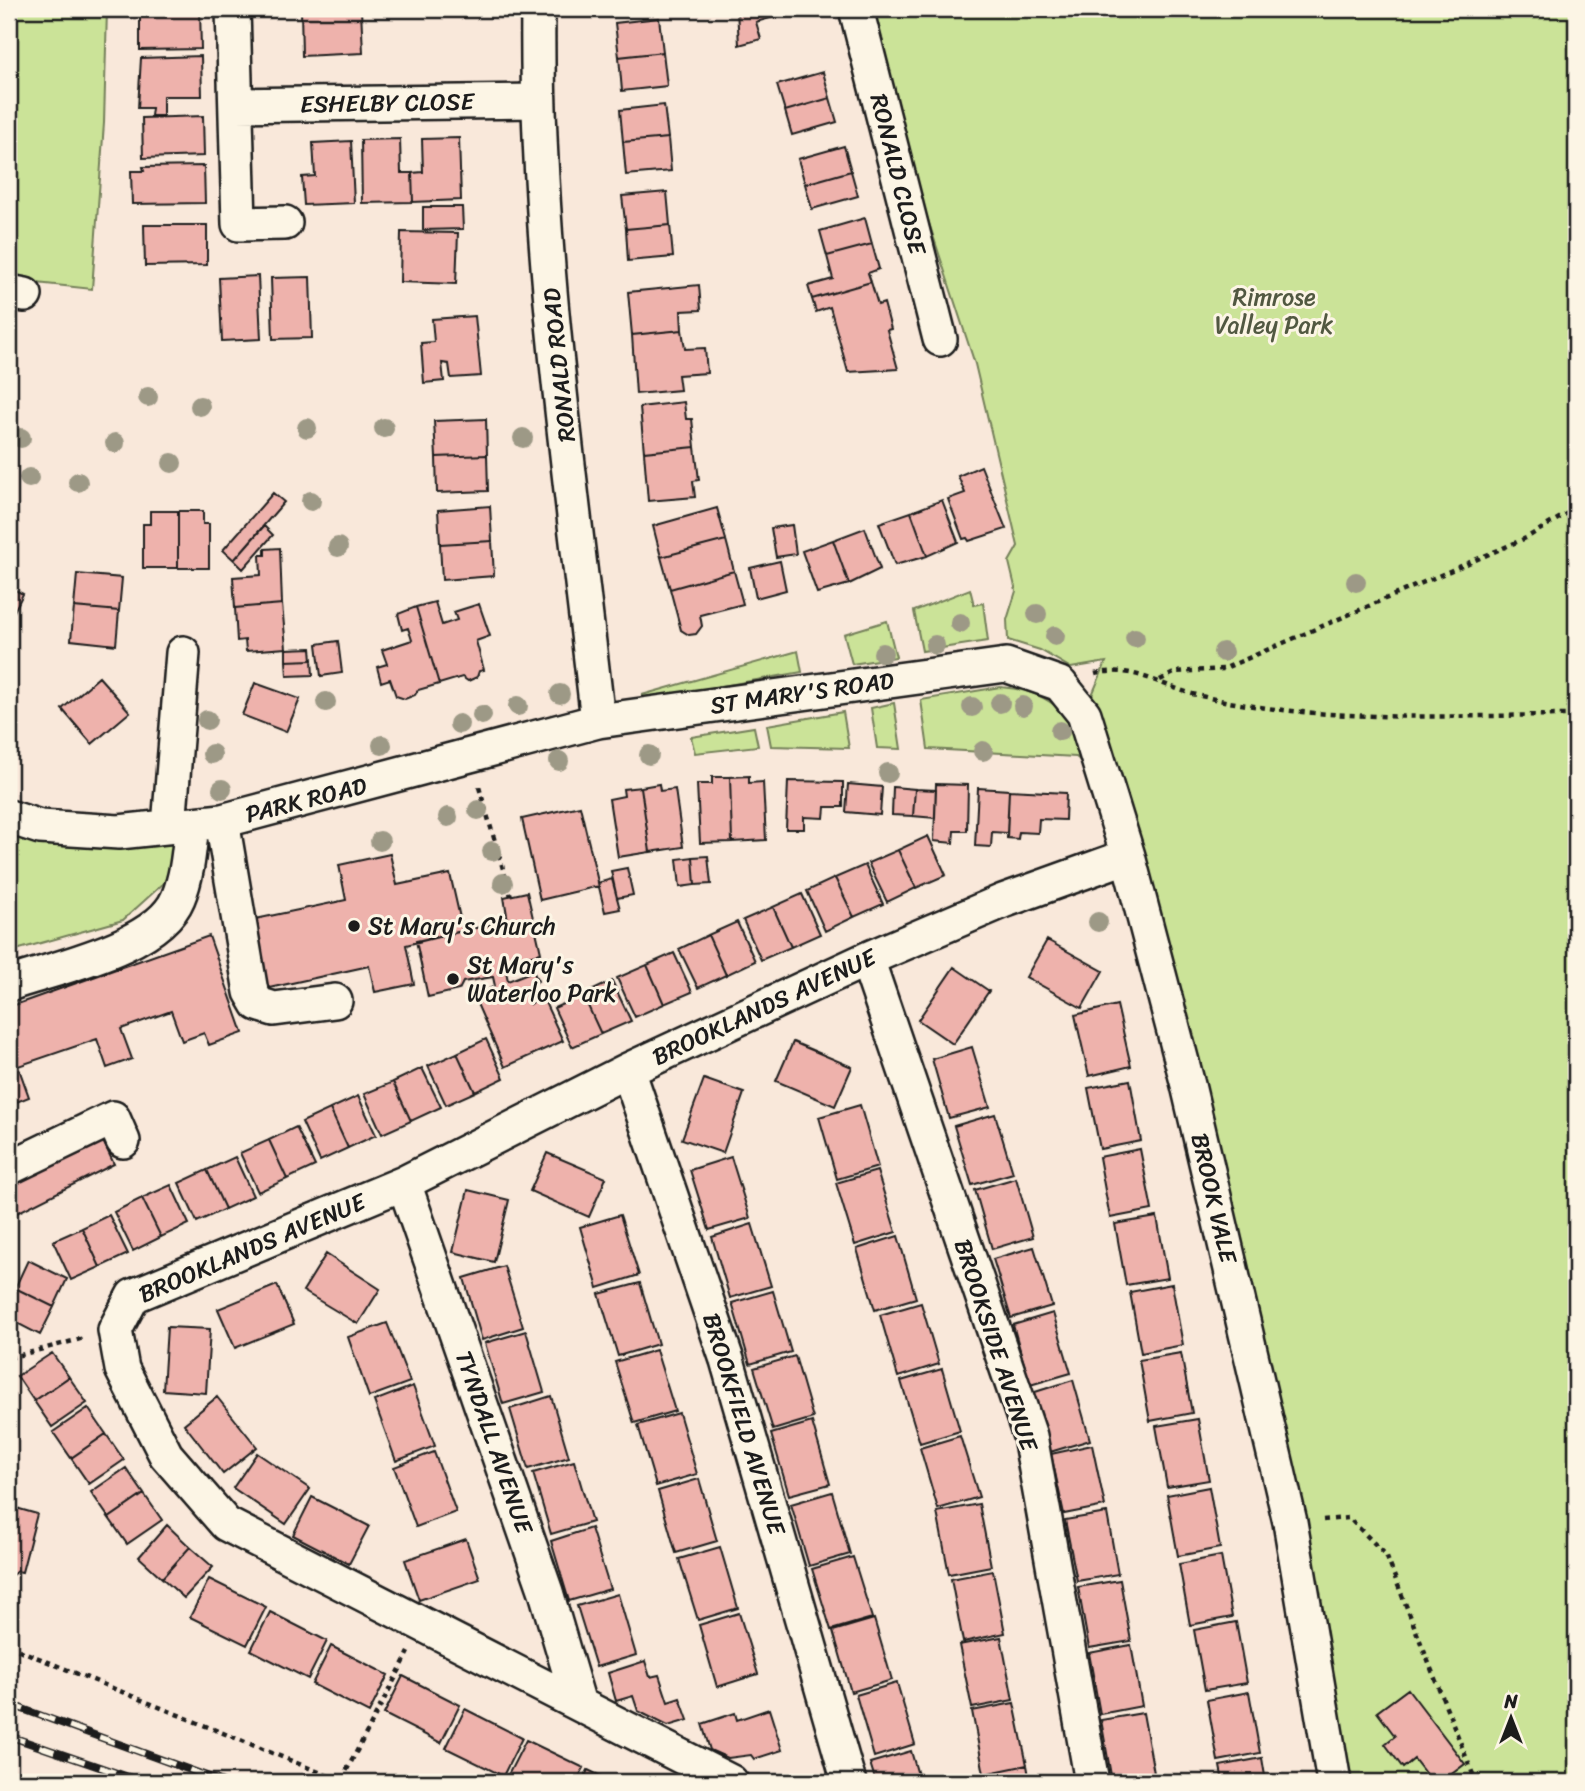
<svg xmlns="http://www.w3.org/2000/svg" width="1585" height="1791" font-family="Sriracha,sans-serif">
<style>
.green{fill:#cbe398;stroke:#74805a;stroke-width:2}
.building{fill:#eeb2ac;stroke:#1c1c1c;stroke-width:2}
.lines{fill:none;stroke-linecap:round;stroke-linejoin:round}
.minor-casing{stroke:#1c1c1c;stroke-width:38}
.path{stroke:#1c1c1c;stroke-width:4.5;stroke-dasharray:5 5;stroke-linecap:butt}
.minor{stroke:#fcf5e5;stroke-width:33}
.rail-casing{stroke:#1c1c1c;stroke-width:8}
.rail{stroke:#fcf5e5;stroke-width:5;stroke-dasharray:16;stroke-linecap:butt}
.tree{fill:#9d9986}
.poi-dot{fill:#1c1c1c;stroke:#fcf5e5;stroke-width:2.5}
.labels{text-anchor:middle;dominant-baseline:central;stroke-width:6;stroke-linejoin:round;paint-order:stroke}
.street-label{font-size:24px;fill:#1c1c1c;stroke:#fcf5e5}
.park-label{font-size:24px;fill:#515841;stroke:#fcf5e5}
.poi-label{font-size:24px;fill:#1c1c1c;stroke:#fcf5e5;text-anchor:start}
</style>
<rect width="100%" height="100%" fill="#f9e8da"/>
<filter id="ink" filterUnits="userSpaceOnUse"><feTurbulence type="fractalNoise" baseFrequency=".0143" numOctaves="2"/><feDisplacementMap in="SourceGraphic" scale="14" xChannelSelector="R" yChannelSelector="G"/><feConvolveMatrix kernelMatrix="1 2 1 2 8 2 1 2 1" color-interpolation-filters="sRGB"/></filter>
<g filter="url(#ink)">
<path class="green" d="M9 9H107L104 123 92 289 9 280Z
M859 9H1576V1782H1334L1304 1595 1084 714 1106 662 1071 668 1040 650 1008 640 1007 620 1016 591 1009 562 1018 546 975 364Z
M970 589 974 605 983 603 988 641 922 651 914 611Z
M887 621 896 657 852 664 844 634Z
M798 651 802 672 643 700 642 695Z
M1000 687C1055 690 1076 719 1091 769L1076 757 928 749 921 700Z
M894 703 901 749 877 748 871 708Z
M843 712 849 748 771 746 767 725Z
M754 727 758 746 695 753 691 737Z
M9 835C66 853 124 848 183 841L164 883 123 920 9 952Z"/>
<path class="building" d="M200 9 201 49 140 50V10Z
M301 9H361L363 53 302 56Z
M737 9H775L777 16 756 22 761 39 739 45Z
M775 9H800L777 16Z
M659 18 663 52 619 57 615 23Z
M663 52 667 86 622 91 619 57Z
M201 56 202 96H163V116H151L152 108H138L141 58Z
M823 72 830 98 785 111 777 85Z
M830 98 837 122 792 135 785 111Z
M664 105 668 138 623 142 620 110Z
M203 116 204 156 143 158 142 118Z
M459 138 461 200 413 202 412 173 423 172 422 139Z
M668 138 671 171 626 175 623 142Z
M400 139 401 173H412L413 202 362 203 361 140Z
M351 141 354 203 304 205 302 177 315 176 313 143Z
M844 146 851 171 805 184 798 159Z
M204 166 205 203 132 204 131 171H144L143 167Z
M851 171 858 196 812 209 805 184Z
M667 192 670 225 626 229 622 196Z
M423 207H462L463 229 423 230Z
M865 218 872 244 827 256 820 231Z
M144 225H207V265L145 266Z
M670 225 673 257 628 261 626 229Z
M401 232 458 233 456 284 400 282Z
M872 244 879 269 868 273 871 282 812 299 808 286 833 279 827 256Z
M258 276 261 339 222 341 219 278Z
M310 277 312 338 273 339 271 278Z
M871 282 878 305 884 303 891 329 887 330 898 369 848 372 830 307 816 312 812 299Z
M699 285 701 310 681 311 682 330 632 335 628 292Z
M475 316 481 376 451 378 449 364 442 363 444 381 424 383 421 343 434 342 432 319Z
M682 330 685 349 705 348 707 373 678 375 680 390 636 394 632 335Z
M684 402 686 419H692L695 447 644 452 640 407Z
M486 419 487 455 436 457 434 421Z
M695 447 699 480 693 481 695 497 648 501 644 452Z
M487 455 488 491 437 493 436 457Z
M981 466 1006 529 969 541 967 538 963 539 948 499 965 493 958 476Z
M273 493 284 502 234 560 223 550Z
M942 500 958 542 927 556 911 512Z
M490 506 492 541 440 544 438 510Z
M717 508 726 540 661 557 653 526Z
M150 511H178V568H143V524H150Z
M178 511H203V524H209V568H178Z
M911 512 927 556 895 565 879 523Z
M792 525 796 554 776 557 771 528Z
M264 526 273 535 243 569 234 560Z
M865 528 880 569 849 584 833 540Z
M726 540 734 571 670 589 661 557Z
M833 540 849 584 817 593 802 551Z
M492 541 494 576 442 580 440 544Z
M280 548 282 604 235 608 233 577 261 575 260 555H265V549Z
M780 561 786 590 756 598 750 568Z
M734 571 743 604 700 615 702 626 696 634 689 635 681 630 670 589Z
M77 574 122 578 119 611 74 607Z
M9 587 23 594 9 621Z
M435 602 442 625 457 620 454 612 479 604 490 636 476 641 484 670 479 671 477 677 468 681 462 677 439 684 416 607Z
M282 604 286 648 246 651 245 640 237 641 235 608Z
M74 607 119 611 116 645 71 640Z
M416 607 439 684 418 690 415 695 405 699 396 696 390 679 381 682 377 667 387 664 382 650 412 640 408 628 402 630 398 614Z
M338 641 342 673 321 676 317 644Z
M311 648 312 660 286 661V649Z
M312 660 313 675 287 676 286 661Z
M99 677 130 712 92 744 62 709Z
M255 683 300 699 286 732 242 715Z
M749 776V783L763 782 766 840 732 842 730 777Z
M712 777H730L732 842 700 843 697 784H712Z
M788 781 843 782V807H825L824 818 804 817V829H786Z
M659 784 660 791 675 789 683 847 650 852 641 787Z
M848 784 882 787 880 815 846 812Z
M936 784 968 785 967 831H954L953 843 934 841Z
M641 787 650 852 618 857 609 799 624 796 623 789Z
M893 787 915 789 913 816 892 815Z
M978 788 1009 790 1007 833 992 832 991 847 975 846Z
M915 789 936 790 935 818 913 816Z
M1009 790 1066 793 1065 820 1039 819 1038 833 1019 832 1018 839 1007 838Z
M580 806 599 886 540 900 522 819Z
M928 836 946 875 916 888 898 850Z
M898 850 916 888 887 902 868 863Z
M390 854 397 885 450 874 463 931 406 945 414 984 375 992 369 966 260 990 246 921 346 900 339 865Z
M708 856 711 884 695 885 693 857Z
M693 857 695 885 680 887 677 859Z
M865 865 883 904 854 917 835 878Z
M627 868 633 895 617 898 611 871Z
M835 878 854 917 825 931 807 891Z
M612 879 620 909 605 912 598 883Z
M527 892 541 953 504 961 508 981 533 971 538 981 525 989 530 1004 543 998 563 1041 505 1067 474 997 495 986 493 977 463 982 459 990 428 997 416 941 508 921 504 897Z
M802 894 820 934 791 947 773 907Z
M773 907 791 947 761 960 743 920Z
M737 922 755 961 726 975 708 935Z
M708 935 726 975 698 988 679 949Z
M209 936 243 1033 209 1045 204 1033 182 1041 171 1011 121 1029 132 1059 107 1068 97 1039 18 1066 29 1097 14 1103 9 1090V1007Z
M1047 940 1103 971 1082 1008 1026 977Z
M674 953 692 992 664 1004 647 965Z
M647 965 664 1004 635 1017 617 978Z
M954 967 989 991 953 1044 918 1020Z
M612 981 631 1021 601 1034 583 995Z
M583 995 601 1034 572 1047 554 1008Z
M1117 1005 1131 1066 1089 1076 1075 1015Z
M486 1039 504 1078 475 1092 457 1053Z
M793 1042 852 1067 835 1106 776 1081Z
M972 1047 990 1107 949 1118 932 1059Z
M457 1053 475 1092 446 1105 428 1066Z
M422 1068 441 1107 411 1121 393 1082Z
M704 1079 744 1093 723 1153 682 1139Z
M1130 1080 1141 1141 1100 1149 1088 1088Z
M393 1082 411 1121 382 1134 364 1094Z
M358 1096 376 1135 348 1148 330 1109Z
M860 1105 878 1167 837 1179 819 1117Z
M330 1109 348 1148 320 1161 302 1122Z
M995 1114 1013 1173 972 1185 954 1126Z
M296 1127 315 1166 287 1179 269 1140Z
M101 1137 114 1164 9 1217V1184Z
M269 1140 287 1179 258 1192 240 1153Z
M1140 1149 1152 1210 1110 1218 1099 1157Z
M547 1153 606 1178 589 1217 530 1191Z
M235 1157 253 1196 225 1209 207 1170Z
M731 1157 750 1218 709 1230 690 1170Z
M207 1170 225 1209 197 1222 179 1183Z
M877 1171 896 1232 855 1245 836 1183Z
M1016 1178 1033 1237 992 1249 975 1190Z
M171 1185 189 1224 161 1237 142 1198Z
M468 1190 509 1200 494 1262 453 1252Z
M142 1198 161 1237 133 1251 114 1212Z
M109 1215 128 1254 100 1267 82 1228Z
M620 1215 639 1275 598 1288 580 1227Z
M1157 1217 1168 1278 1126 1285 1115 1224Z
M752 1224 771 1286 730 1298 712 1237Z
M82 1228 100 1267 71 1280 53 1241Z
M898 1236 916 1298 875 1310 857 1249Z
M1034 1247 1052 1306 1011 1318 993 1259Z
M326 1254 380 1289 358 1324 303 1291Z
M28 1260 67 1279 54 1307 15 1288Z
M504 1266 523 1327 482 1340 464 1278Z
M640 1283 658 1344 618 1356 599 1294Z
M1172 1284 1183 1345 1141 1353 1130 1292Z
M277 1285 294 1324 235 1348 218 1309Z
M15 1288 54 1307 40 1335 9 1319V1300Z
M773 1291 791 1352 750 1364 732 1303Z
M921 1303 939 1364 898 1377 880 1315Z
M1053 1313 1071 1373 1030 1385 1013 1325Z
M387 1323 410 1382 369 1397 348 1337Z
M167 1327 210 1329 206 1393 163 1390Z
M526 1331 544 1392 503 1404 485 1343Z
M656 1350 675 1411 634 1423 615 1362Z
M52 1353 69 1377 34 1401 17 1376Z
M1181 1353 1192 1413 1150 1421 1139 1360Z
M795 1356 813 1418 773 1430 754 1368Z
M942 1369 960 1431 920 1443 901 1381Z
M69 1377 87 1403 52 1427 34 1401Z
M1073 1380 1090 1440 1050 1452 1032 1393Z
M413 1386 435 1446 396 1461 374 1401Z
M551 1396 569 1457 528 1469 510 1409Z
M217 1397 257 1447 223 1474 184 1424Z
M88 1408 106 1434 71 1458 53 1432Z
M679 1413 697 1474 656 1486 638 1425Z
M1198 1419 1209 1480 1167 1487 1156 1426Z
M812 1422 830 1484 789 1495 771 1434Z
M106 1434 124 1460 89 1484 71 1458Z
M960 1436 979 1497 938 1509 920 1448Z
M1092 1445 1105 1506 1064 1514 1051 1454Z
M434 1452 456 1512 416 1527 394 1467Z
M257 1453 310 1489 286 1524 233 1488Z
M574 1461 592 1522 551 1534 533 1473Z
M126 1468 144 1494 109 1518 91 1492Z
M699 1479 717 1541 676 1553 658 1491Z
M1209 1487 1220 1548 1178 1556 1167 1495Z
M832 1492 850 1554 809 1566 791 1504Z
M144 1494 162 1520 127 1544 109 1518Z
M312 1497 369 1526 349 1564 293 1535Z
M979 1504 991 1566 949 1574 937 1512Z
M9 1506 37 1514 22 1572 17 1571 11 1576Z
M1107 1513 1118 1574 1077 1581 1065 1520Z
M167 1525 190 1547 162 1578 139 1557Z
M591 1528 610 1589 569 1601 551 1541Z
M466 1539 480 1579 419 1600 405 1560Z
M190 1547 213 1567 184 1598 162 1578Z
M720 1547 738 1608 698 1620 679 1559Z
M1221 1556 1232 1617 1190 1625 1179 1564Z
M853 1557 872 1618 831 1630 812 1569Z
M993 1571 1005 1633 963 1642 951 1579Z
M209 1579 266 1607 247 1645 190 1617Z
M1120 1580 1131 1641 1089 1648 1078 1587Z
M618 1594 636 1655 596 1667 577 1606Z
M270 1612 327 1641 308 1679 251 1650Z
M739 1613 758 1674 717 1687 699 1625Z
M874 1619 892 1680 851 1692 833 1631Z
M1236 1622 1247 1683 1205 1690 1194 1630Z
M1001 1637 1013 1700 972 1708 959 1645Z
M1131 1645 1142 1706 1100 1714 1089 1653Z
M331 1646 388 1675 369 1713 312 1684Z
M645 1661 650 1677 659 1675 668 1702 680 1698 688 1720 668 1726 638 1711 633 1696 616 1701 608 1673Z
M403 1676 460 1705 441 1743 384 1714Z
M897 1683 915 1744 874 1757 856 1695Z
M1408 1689 1465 1764 1441 1782H1432L1414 1759 1403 1768 1385 1744 1395 1736 1377 1712Z
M1249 1692 1260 1753 1218 1761 1207 1700Z
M1014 1703 1027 1765 984 1774 972 1711Z
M465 1709 522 1738 503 1776 446 1748Z
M769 1709 782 1750 754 1759 751 1755 728 1758 710 1750 702 1724 735 1713 737 1720Z
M1143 1713 1154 1773 1112 1781 1101 1720Z
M526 1740 584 1768 576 1782H517L507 1777Z
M911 1751 920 1782H876L870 1763Z
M1262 1758 1266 1782H1223L1220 1766Z
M1027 1765 1030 1782H986L984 1774Z
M588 1770 613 1782H582Z"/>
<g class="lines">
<g class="minor-casing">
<path id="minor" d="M233 9 239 224 285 223
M538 9C535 247 572 485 598 721
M856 9 940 339
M236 105 537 101
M9 292 25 295
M9 817 40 827 119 832 222 821 598 721 1006 665 1060 684 1084 714 1128 856 1188 1085 1290 1522 1334 1782
M222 821 251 992 258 1004 274 1009 335 1001
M169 826 183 653
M867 959 1030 1436 1092 1782
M9 984C57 967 158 947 178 898 188 874 189 849 192 824
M628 1070 727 1360 849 1782
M9 1168 113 1118 123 1141
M404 1183 546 1592 579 1704
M731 1782 226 1524 166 1455 122 1369 115 1330 133 1296 404 1183 628 1070 867 959 1003 901 1128 856"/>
</g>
<path class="path" d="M1095 674C1133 664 1162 687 1197 695 1320 725 1451 715 1576 715
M1160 680 1176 672 1223 669 1526 538 1576 508
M479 787 511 896
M9 1358 84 1338
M1323 1520 1349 1518 1386 1555 1476 1782
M9 1646 341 1781 409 1652"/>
<use href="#minor" class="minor"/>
<g class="rail-casing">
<path id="rail" d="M9 1704 223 1782
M9 1736 143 1782"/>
</g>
<use href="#rail" class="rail"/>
</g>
<g class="tree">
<circle cx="148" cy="397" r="10"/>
<circle cx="200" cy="406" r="10"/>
<circle cx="307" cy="428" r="10"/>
<circle cx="384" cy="428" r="10"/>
<circle cx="21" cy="438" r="10"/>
<circle cx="523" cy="438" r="10"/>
<circle cx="115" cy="443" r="10"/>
<circle cx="172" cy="463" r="10"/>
<circle cx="29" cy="478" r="10"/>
<circle cx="78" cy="482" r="10"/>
<circle cx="311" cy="501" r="10"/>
<circle cx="338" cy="547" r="10"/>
<circle cx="1356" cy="582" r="10"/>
<circle cx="1037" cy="614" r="10"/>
<circle cx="960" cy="623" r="10"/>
<circle cx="1055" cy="636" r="10"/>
<circle cx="1135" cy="638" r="10"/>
<circle cx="935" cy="645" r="10"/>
<circle cx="1223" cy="652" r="10"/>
<circle cx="883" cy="653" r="10"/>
<circle cx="560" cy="694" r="10"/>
<circle cx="326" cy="702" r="10"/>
<circle cx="1000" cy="703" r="10"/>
<circle cx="518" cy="706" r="10"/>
<circle cx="1023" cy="706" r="10"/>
<circle cx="972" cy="707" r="10"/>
<circle cx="482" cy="715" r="10"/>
<circle cx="207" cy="720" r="10"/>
<circle cx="459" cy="724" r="10"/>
<circle cx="1060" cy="731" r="10"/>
<circle cx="382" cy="745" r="10"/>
<circle cx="983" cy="751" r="10"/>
<circle cx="212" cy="754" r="10"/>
<circle cx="649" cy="755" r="10"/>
<circle cx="559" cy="761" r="10"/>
<circle cx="888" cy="773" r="10"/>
<circle cx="222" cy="789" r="10"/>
<circle cx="478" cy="810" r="10"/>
<circle cx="448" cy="817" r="10"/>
<circle cx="380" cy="841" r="10"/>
<circle cx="492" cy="851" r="10"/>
<circle cx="503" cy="883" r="10"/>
<circle cx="1098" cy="922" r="10"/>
</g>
</g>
<g class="poi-dot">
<circle cx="354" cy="926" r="7"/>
<circle cx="453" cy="979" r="7"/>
</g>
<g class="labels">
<g class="street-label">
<text transform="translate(387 103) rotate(-1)">ESHELBY CLOSE</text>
<text transform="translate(898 174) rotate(76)">RONALD CLOSE</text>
<text transform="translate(559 365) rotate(-96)">RONALD ROAD</text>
<text transform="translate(802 693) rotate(-8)">ST MARY'S ROAD</text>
<text transform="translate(306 800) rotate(-14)">PARK ROAD</text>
<text transform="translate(764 1007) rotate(-25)">BROOKLANDS AVENUE</text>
<text transform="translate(1214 1198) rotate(77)">BROOK VALE</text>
<text transform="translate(252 1248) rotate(-23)">BROOKLANDS AVENUE</text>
<text transform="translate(996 1345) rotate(72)">BROOKSIDE AVENUE</text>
<text transform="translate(744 1424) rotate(73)">BROOKFIELD AVENUE</text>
<text transform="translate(494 1442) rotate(71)">TYNDALL AVENUE</text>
</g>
<g class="park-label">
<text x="1274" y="297">Rimrose<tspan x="1274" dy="28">Valley Park</tspan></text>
</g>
<g class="poi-label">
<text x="368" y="926">St Mary's Church</text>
<text x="467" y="965">St Mary's<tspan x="467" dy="28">Waterloo Park</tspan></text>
</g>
</g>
<rect width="1585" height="1791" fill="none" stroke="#fcf5e5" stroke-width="35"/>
<rect x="18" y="18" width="1550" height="1756" fill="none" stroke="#1c1c1c" stroke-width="2.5" filter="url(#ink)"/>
<g transform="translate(1511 1718)" stroke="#fcf5e5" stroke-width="5" paint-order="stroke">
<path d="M0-5L12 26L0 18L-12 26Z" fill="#1c1c1c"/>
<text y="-10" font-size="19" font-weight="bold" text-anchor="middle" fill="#1c1c1c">N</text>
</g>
</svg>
